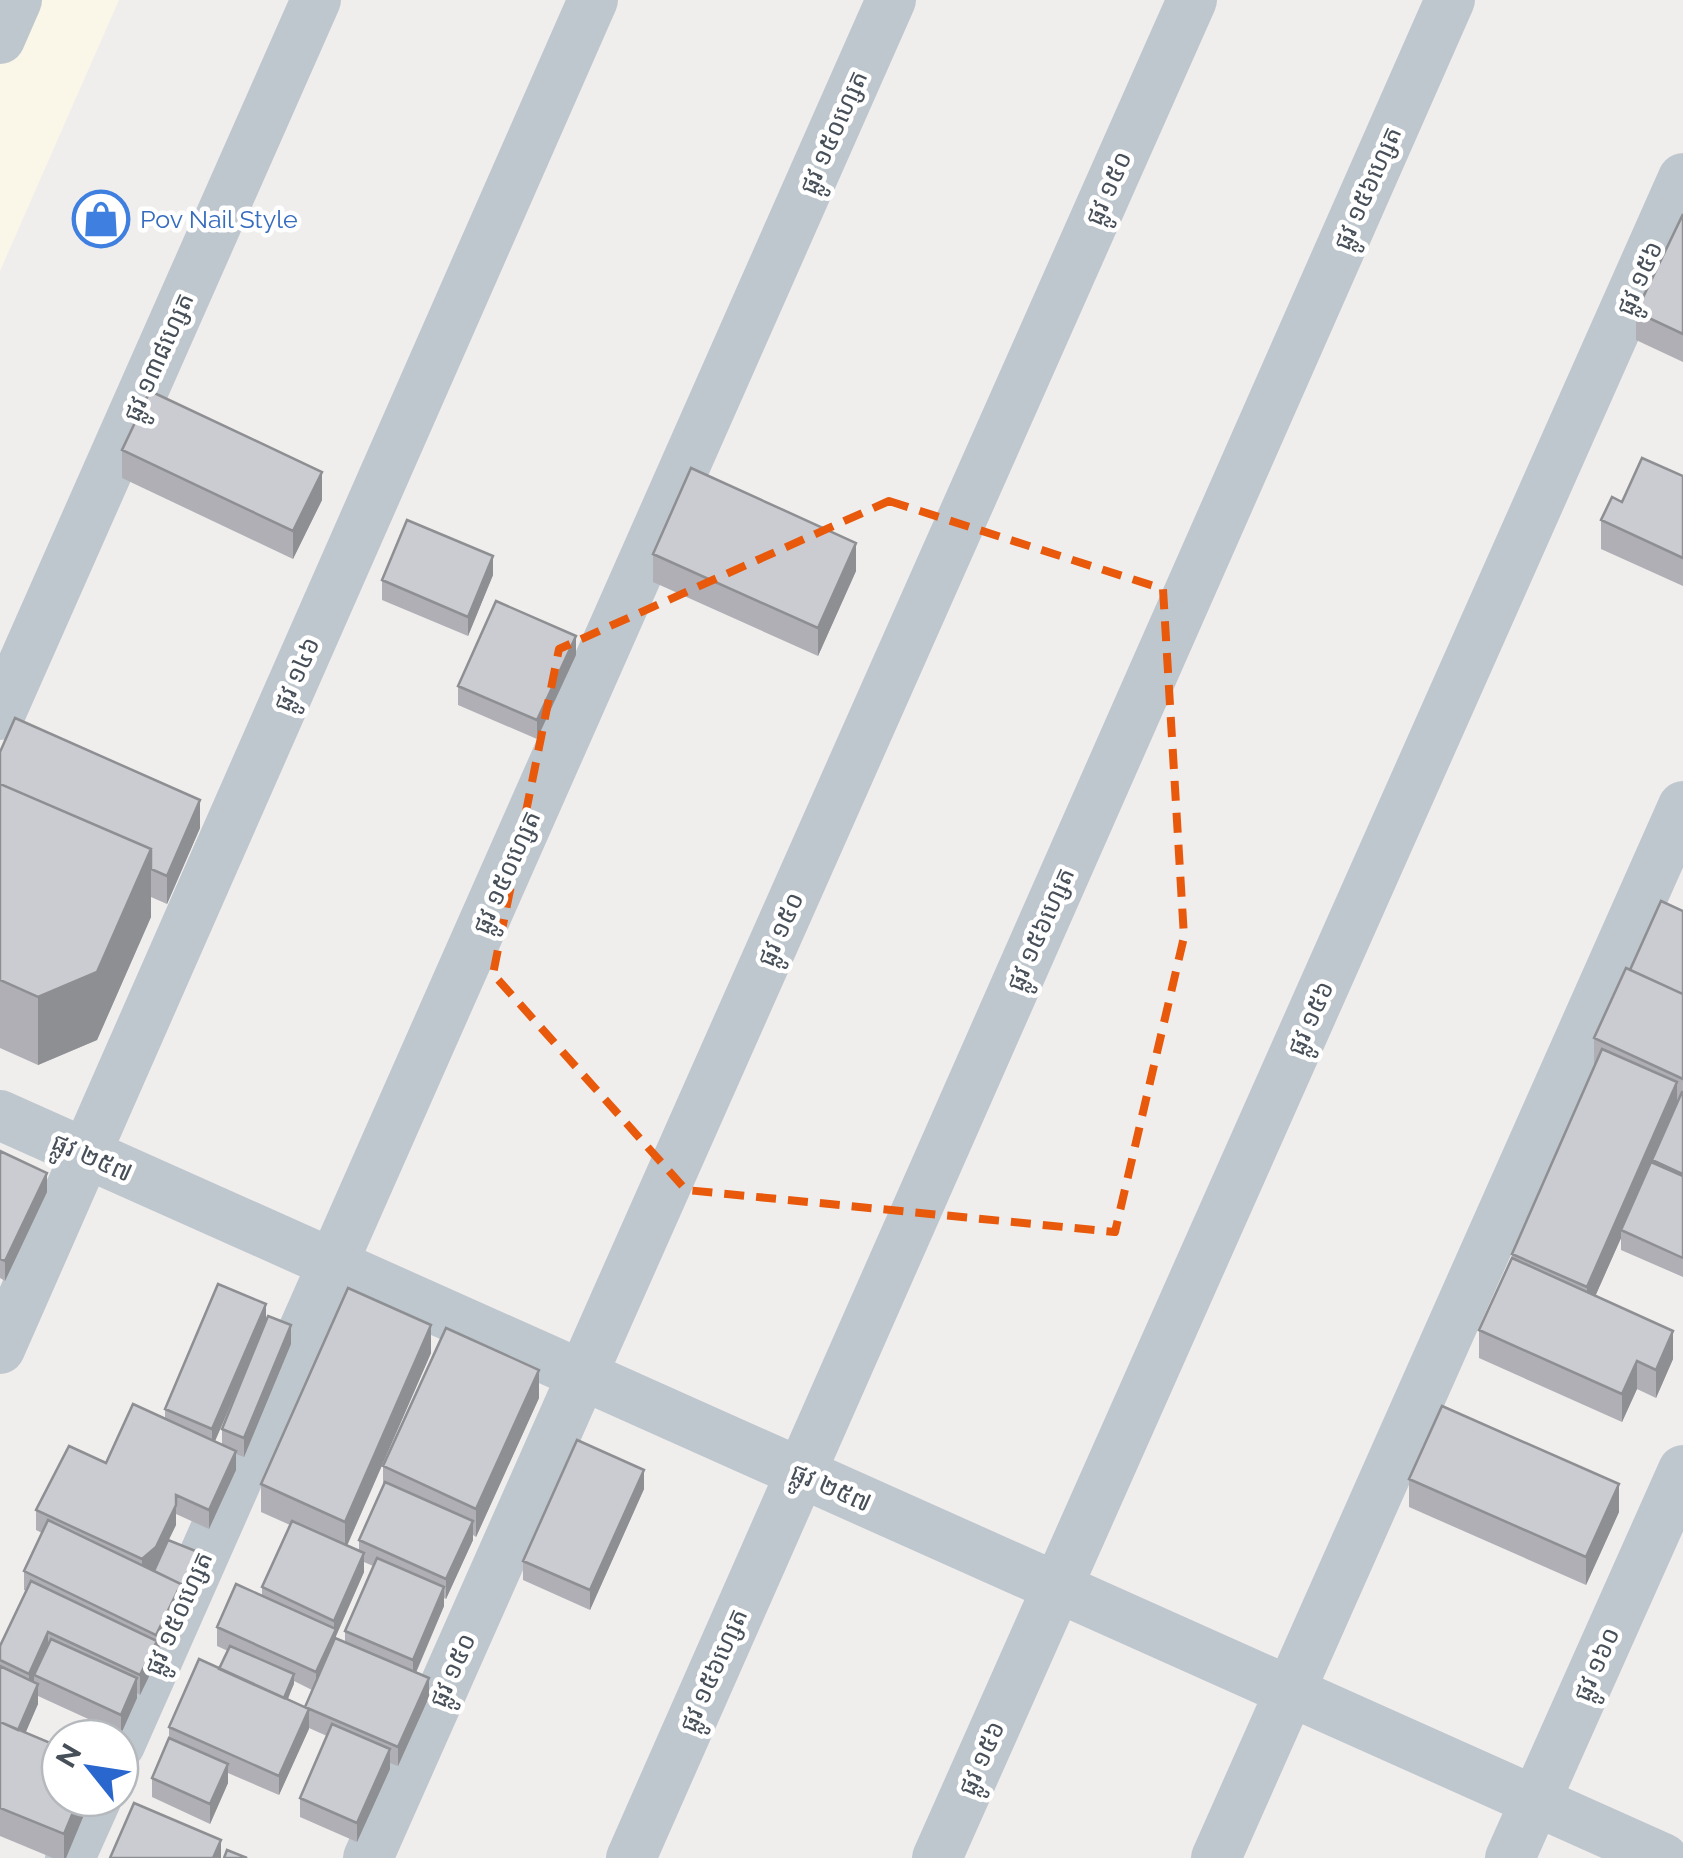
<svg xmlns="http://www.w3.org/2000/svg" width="1683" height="1858" font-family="Raleway,'Noto Sans Khmer',sans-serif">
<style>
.commercial{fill:#faf6e8}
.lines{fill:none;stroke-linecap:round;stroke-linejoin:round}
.minor{stroke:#bfc7ce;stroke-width:50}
.wall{fill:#afafb5;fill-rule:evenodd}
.shaded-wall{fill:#8e8f93}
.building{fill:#cbccd2;stroke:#8e8f93;stroke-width:2.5}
.marked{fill:none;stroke:#e8590c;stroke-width:8;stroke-dasharray:20 12;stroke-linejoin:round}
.labels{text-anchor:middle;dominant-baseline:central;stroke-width:9;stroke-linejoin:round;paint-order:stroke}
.street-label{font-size:25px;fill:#474f59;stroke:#fff}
.shop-label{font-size:25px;fill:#366cbe;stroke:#fff;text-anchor:start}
</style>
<rect width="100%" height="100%" fill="#f0eeed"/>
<path class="commercial" d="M0 0H119L0 271Z"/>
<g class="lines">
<path class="minor" d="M0 39 17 0
M0 715 316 0
M0 1115 1663 1858
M0 1349 593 0
M120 1745 891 0
M70 1858 97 1798
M368 1858 1192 0
M631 1858 1450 0
M937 1858 1683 178
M1216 1858 1683 806
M1510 1858 1683 1470"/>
</g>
<path class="wall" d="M1683 214V362L1636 340V312Z
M122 450 322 500 293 559 122 478Z
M1683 476V586L1601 549V520L1622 502Z
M653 554 856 571 818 656 653 582Z
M493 575 468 636 382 600V580Z
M576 655 537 739 458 705V686Z
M0 752 200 828 167 904 151 897V917L97 1040 38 1065 0 1048Z
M1683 911V1277L1621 1250V1238L1595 1296 1673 1359 1656 1398 1637 1389 1622 1422 1479 1358V1330L1512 1258V1254L1594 1067V1038L1630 970Z
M0 1151 47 1192 5 1281 0 1278Z
M266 1322 291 1344 244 1457 236 1454V1470L209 1529 176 1514V1525L168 1540 198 1562 181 1599V1603L157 1652V1660L140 1695 137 1693V1698L121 1734 38 1696V1704L25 1733 60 1798H91L66 1858H53L0 1836V1646L26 1591 24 1590V1571L42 1533 36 1530V1510L106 1463 165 1418V1409ZM251 1358 222 1429V1444L215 1441Z
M431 1353 347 1546 359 1551V1540L383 1487V1466L539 1398 476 1537 473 1535V1540L446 1599 444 1598V1606L416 1673 429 1697 398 1766 390 1763V1769L357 1842 300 1817V1798L327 1736 309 1728 279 1795 228 1773V1783L210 1824 152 1797V1778L169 1738V1727L219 1669 228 1651 217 1646V1627L262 1596V1587L290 1525 261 1512V1484ZM364 1562 373 1566 345 1631V1642L336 1638V1636L364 1572ZM294 1681 312 1690 305 1707 288 1700Z
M1409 1479 1619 1512 1586 1585 1409 1507Z
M644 1489 590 1610 523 1580V1561Z"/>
<path class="shaded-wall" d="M322 472V500L293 559V531Z
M856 543V571L818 656V628Z
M493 556V575L468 636V617Z
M576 636V655L537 739V720Z
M200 800V828L167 904V876Z
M151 849V917L97 1040 38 1065V997Z
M1677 1082V1110L1652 1160V1167L1621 1230V1238L1587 1315V1287Z
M47 1173V1192L5 1281V1261Z
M266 1304V1323L212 1448V1429Z
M291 1325V1344L244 1457V1438Z
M431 1325V1353L345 1550V1522Z
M1673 1331V1359L1656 1398V1370Z
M1637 1361V1389L1622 1422V1394Z
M539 1370V1398L476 1537V1509Z
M236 1451V1470L209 1529V1510Z
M644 1470V1489L590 1610V1590Z
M1619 1484V1512L1586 1585V1557Z
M176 1495V1525L156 1567 142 1579V1559Z
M473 1521V1540L446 1599V1579Z
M198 1552V1562L182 1600V1590Z
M364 1553V1572L336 1636V1648L316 1692V1672L334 1634V1621Z
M181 1584V1603L157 1652V1660L140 1695V1675L156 1643V1635Z
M444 1587V1606L413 1679V1660Z
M48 1632V1651L34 1675V1681L29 1693V1674Z
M294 1674V1684L281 1714V1704Z
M137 1678V1698L121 1734V1715Z
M429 1678V1697L398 1766V1747Z
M38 1684V1704L16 1755V1735Z
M309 1709V1729L279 1795V1776Z
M390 1749V1769L357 1842V1823Z
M228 1764V1783L210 1824V1804Z
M79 1798H91L66 1858H64V1834Z
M221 1840V1858H213Z"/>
<path class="building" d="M1683 214V334L1636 312Z
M150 391 322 472 293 531 122 450Z
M1642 458 1683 476V558L1601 520 1612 497 1622 502Z
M691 468 856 543 818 628 653 554Z
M407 520 493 556 468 617 382 580Z
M496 601 576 636 537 720 458 686Z
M15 718 200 800 167 876 151 869V849L0 784V752Z
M0 784 151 849 97 972 38 997 0 980Z
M1661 901 1683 911V994L1630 970Z
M1626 968 1683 994V1079L1594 1038Z
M1602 1049 1677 1082 1587 1287 1512 1254Z
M1682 1092H1683V1174L1652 1160Z
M0 1151 47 1173 5 1261 0 1259Z
M1651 1162 1683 1176V1258L1621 1230Z
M1512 1258 1673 1331 1656 1370 1637 1361 1622 1394 1479 1330Z
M218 1284 266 1304 212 1429 165 1409Z
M348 1288 431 1325 345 1522 261 1484Z
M268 1316 291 1325 244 1438 222 1429Z
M446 1328 539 1370 476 1509 383 1466Z
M133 1404 236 1451 209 1510 176 1495V1505L156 1547 142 1559 36 1510 69 1446 106 1463Z
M1442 1406 1619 1484 1586 1557 1409 1479Z
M577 1440 644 1470 590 1590 523 1561Z
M385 1482 473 1521 446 1579 359 1540Z
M48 1520 181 1584 156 1635 24 1571Z
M292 1521 364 1553 334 1621 262 1587Z
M168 1540 198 1552 182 1590 181 1584 154 1571Z
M377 1558 444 1587 413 1660 345 1631Z
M31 1581 157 1641 140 1675 48 1632 29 1674 0 1660V1646Z
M236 1584 336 1629 316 1672 217 1627Z
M335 1638 429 1678 398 1747 305 1707Z
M51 1639 137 1678 121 1715 34 1675Z
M230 1646 294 1674 284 1698 219 1669Z
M199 1659 309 1709 279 1776 169 1727Z
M0 1666 38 1684 18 1730 0 1722Z
M0 1722 60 1747V1798H79L64 1834 0 1808Z
M332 1724 390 1749 357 1823 300 1798Z
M169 1738 228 1764 210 1804 152 1778Z
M134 1803 221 1840 213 1858H110Z
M227 1850 247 1858H224Z"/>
<path class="marked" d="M889 501 1163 589 1184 937 1115 1232 686 1190 493 974 559 649Z"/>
<defs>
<g id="shop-ring" transform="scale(2.875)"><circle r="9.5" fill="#fff" stroke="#3f7fe0" stroke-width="1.5"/><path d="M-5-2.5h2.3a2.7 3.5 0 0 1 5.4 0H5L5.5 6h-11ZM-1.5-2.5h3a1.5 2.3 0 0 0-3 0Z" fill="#3f7fe0"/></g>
</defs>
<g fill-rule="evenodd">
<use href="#shop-ring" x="101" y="219"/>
</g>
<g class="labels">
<g class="street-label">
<text transform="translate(833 132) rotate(-66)">ផ្លូវ ១៥០ហ្សេត</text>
<text transform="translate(1108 188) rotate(-66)">ផ្លូវ ១៥០</text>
<text transform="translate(1367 188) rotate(-66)">ផ្លូវ ១៥៦ហ្សេត</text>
<text transform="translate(1639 278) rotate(-66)">ផ្លូវ ១៥៦</text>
<text transform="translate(158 357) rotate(-66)">ផ្លូវ ១៣៨ហ្សេត</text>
<text transform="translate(296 674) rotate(-66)">ផ្លូវ ១៤៦</text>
<text transform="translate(506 872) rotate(-66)">ផ្លូវ ១៥០ហ្សេត</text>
<text transform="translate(780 929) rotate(-66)">ផ្លូវ ១៥០</text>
<text transform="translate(1040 929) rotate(-66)">ផ្លូវ ១៥៦ហ្សេត</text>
<text transform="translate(1310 1018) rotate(-66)">ផ្លូវ ១៥៦</text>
<text transform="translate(92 1157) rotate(24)">ផ្លូវ ២៥៧</text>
<text transform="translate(831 1487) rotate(24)">ផ្លូវ ២៥៧</text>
<text transform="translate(178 1613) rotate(-66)">ផ្លូវ ១៥០ហ្សេត</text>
<text transform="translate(1596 1664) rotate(-66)">ផ្លូវ ១៦០</text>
<text transform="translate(452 1670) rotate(-66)">ផ្លូវ ១៥០</text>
<text transform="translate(713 1670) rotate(-66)">ផ្លូវ ១៥៦ហ្សេត</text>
<text transform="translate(981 1758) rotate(-66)">ផ្លូវ ១៥៦</text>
</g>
<g class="shop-label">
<text x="140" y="219">Pov Nail Style</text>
</g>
</g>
<g transform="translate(90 1768) rotate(300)"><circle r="48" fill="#ffffff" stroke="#b5b9bd" stroke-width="2.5"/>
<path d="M0-8L18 38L0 25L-18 38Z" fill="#2967ce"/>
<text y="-15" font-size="28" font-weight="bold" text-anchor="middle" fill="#474f59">N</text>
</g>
</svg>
